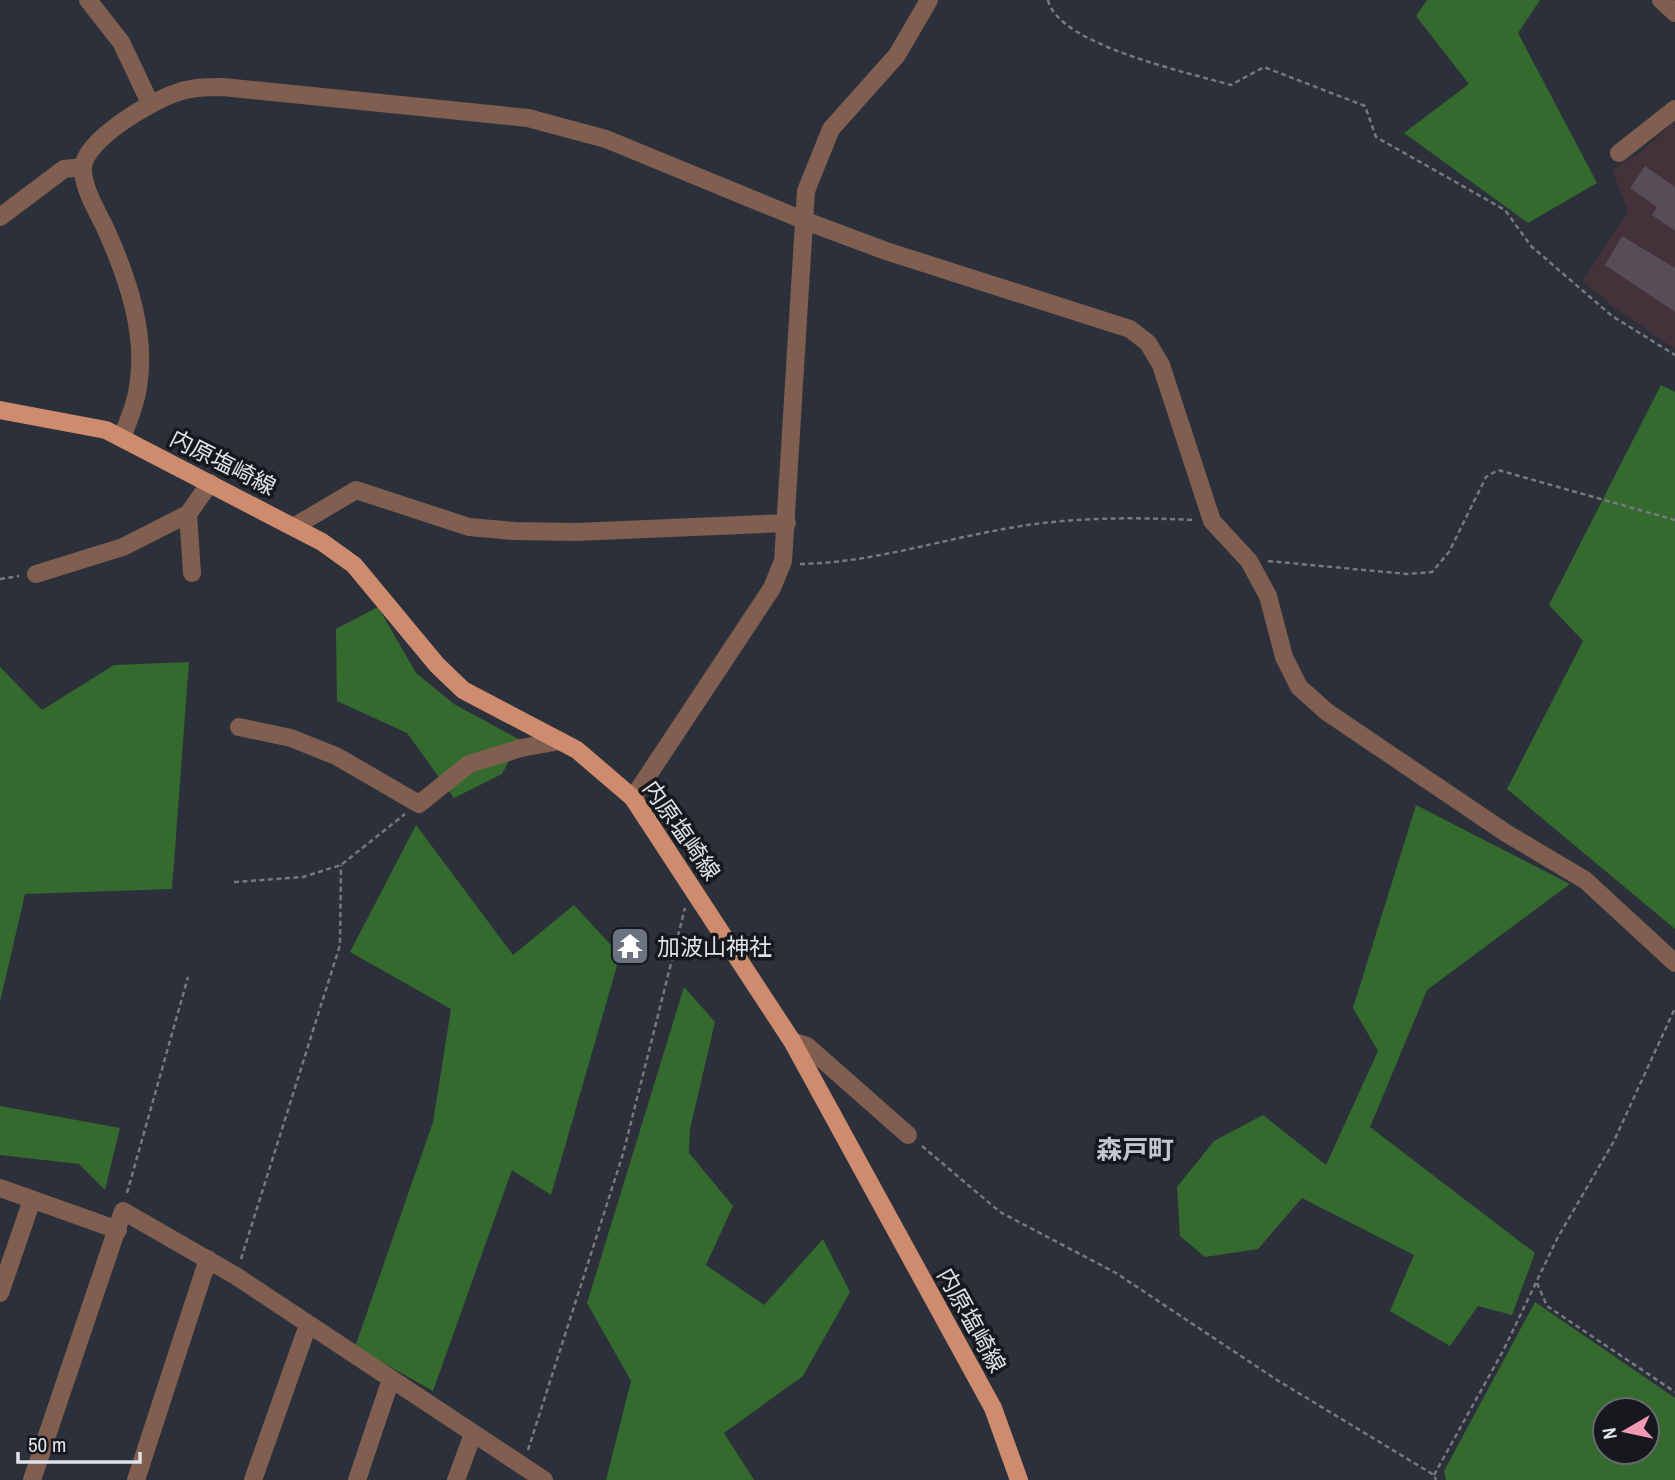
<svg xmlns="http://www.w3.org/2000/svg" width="1675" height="1480" font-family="'Archivo Narrow','Noto Sans JP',sans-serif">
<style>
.industrial{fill:#44323b}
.forest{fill:#356a2e;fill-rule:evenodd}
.building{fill:#564d55}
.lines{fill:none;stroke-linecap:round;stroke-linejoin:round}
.path{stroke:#757981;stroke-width:2.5;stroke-dasharray:5 3.5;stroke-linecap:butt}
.minor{stroke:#805f51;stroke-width:18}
.primary{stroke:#ce8b6e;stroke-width:18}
.labels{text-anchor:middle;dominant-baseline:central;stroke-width:7;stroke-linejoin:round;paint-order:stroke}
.street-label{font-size:23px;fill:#dfe2e8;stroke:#16181d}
.poi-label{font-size:23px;fill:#dfe2e8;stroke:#16181d;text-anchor:start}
.quarter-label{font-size:26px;font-weight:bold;fill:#c0c6d2;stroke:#16181d}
</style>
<rect width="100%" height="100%" fill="#2c303a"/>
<path class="industrial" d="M1675 121V349L1616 309 1583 281 1628 211 1612 170 1642 151Z"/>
<path class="forest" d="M1427 0H1540L1518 33 1597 183 1528 223 1404 133 1469 84 1416 16Z
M1661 385 1675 392V929L1507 789 1583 641 1549 605Z
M378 607 416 673 454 704 520 740 502 774 454 798 407 733 337 701 336 629Z
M189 662 172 889 25 894 0 1002V667L42 710 114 665Z
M1416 805 1570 884 1427 990 1370 1127 1535 1253 1512 1315 1478 1306 1450 1346 1390 1311 1414 1255 1302 1198 1258 1249 1205 1257 1180 1236 1177 1187 1214 1141 1263 1115 1326 1165 1378 1051 1353 1008Z
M416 825 513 955 574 905 620 955 551 1195 512 1170 433 1391 355 1347 433 1122 451 1009 350 952Z
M684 987 715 1022 690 1129 689 1153 733 1206 706 1265 764 1305 823 1239 850 1292 803 1376 724 1433 754 1480H606L631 1381 587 1303Z
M0 1106 120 1128 105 1190 79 1164 0 1155Z
M1535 1302 1675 1398V1480H1446L1444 1471ZM1605 1410H1647V1452H1605Z"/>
<path class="building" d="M1645 166 1675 187V231L1652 215 1657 207 1630 188Z
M1622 236 1675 268V312L1605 265Z"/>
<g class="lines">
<path class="path" d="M1048 0C1058 45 1190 73 1231 85L1264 67 1365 106 1376 137 1505 210 1531 246 1612 316 1675 355
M1268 561 1407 574 1432 572 1449 552 1486 477 1498 470 1675 520
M800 564C869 563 936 541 1004 529 1067 517 1131 517 1195 520
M0 579 19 576
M234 882 303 877 341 865 405 814
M922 1146 1000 1212 1116 1273 1277 1380 1434 1475 1436 1480
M127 1193 188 977
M241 1259 340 945 341 865
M1537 1283 1547 1306 1675 1392
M528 1450 623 1154 685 908
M1434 1475 1503 1351 1558 1237 1614 1141 1675 1008"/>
<path class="minor" d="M88 0 121 42 150 103
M1661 0 1675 13
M1619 153 1675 109
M0 217 64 169 83 167
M122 438C128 421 136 404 138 387 147 335 128 279 107 232 99 214 82 188 83 167 86 139 151 101 176 93 191 87 207 87 223 87L528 118 606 139 803 220 886 251 1130 329 1148 343 1161 365 1212 521 1249 561 1268 596 1284 657 1299 687 1327 712 1506 833 1585 880 1675 963
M188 514 192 573
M295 526 356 490 469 527 514 531 576 532 787 523
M36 574 123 547 188 514 210 483
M239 727 291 738 336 756 419 804 469 764 521 748 560 741
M633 798 772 588 783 561 806 191 831 129 897 55 929 0
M792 1041 807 1046 908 1135
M0 1188 118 1230
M0 1293 32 1200
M32 1480 123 1211 236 1276 544 1480
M136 1480 208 1259
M253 1480 308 1325
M357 1480 391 1379
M456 1480 473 1434"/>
<path class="primary" d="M0 410 106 430 322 542 354 565 437 665 463 690 577 750 633 798 792 1041 993 1408 1019 1480"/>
</g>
<defs>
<g id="temple-square" transform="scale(2.0125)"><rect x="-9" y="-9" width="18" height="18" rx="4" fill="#6b7280" stroke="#16181d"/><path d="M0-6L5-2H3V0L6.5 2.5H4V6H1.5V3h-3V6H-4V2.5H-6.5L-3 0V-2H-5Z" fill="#fff"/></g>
</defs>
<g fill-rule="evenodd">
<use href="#temple-square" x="630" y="946"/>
</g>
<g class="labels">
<g class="street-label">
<text transform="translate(223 462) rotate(27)">内原塩崎線</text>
<text transform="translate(682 830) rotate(55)">内原塩崎線</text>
<text transform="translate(972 1320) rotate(61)">内原塩崎線</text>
</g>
<g class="poi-label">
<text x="657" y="946">加波山神社</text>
</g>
<g class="quarter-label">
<text x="1135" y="1149">森戸町</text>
</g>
</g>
<g transform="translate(1626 1431) rotate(261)"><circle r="33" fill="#16181d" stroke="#66696e" stroke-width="2"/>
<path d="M0-5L12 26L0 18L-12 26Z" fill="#f19ab1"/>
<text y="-10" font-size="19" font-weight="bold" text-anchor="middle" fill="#dfe2e8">N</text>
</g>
<path d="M18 1452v10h122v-10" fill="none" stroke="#dfe2e8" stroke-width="3.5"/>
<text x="28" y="1452" font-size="21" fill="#dfe2e8" stroke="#16181d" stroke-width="5" paint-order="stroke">50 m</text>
</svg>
